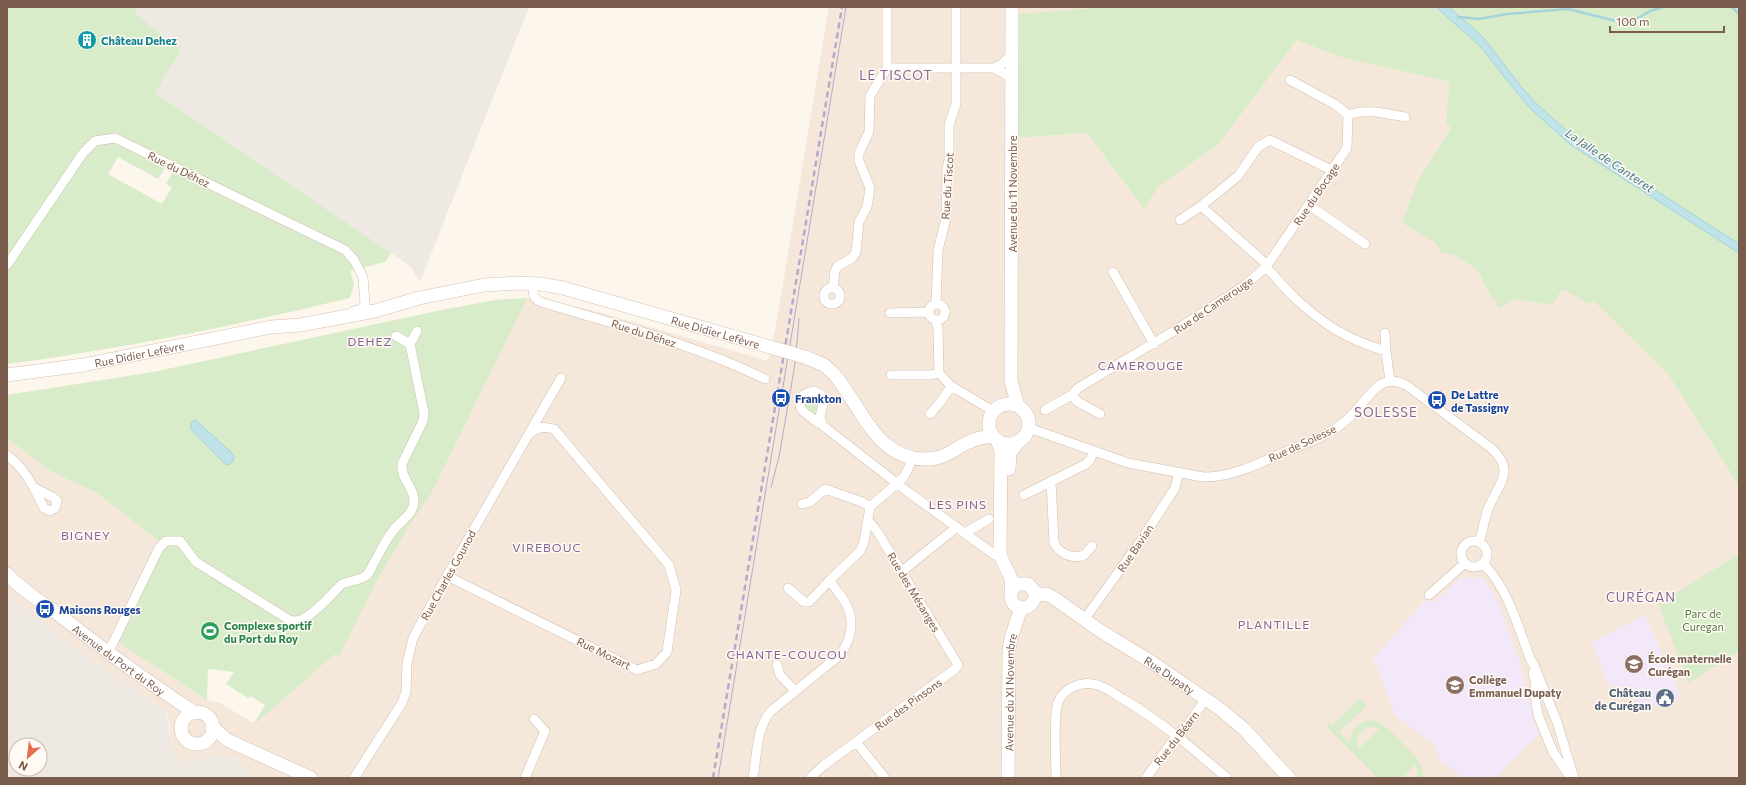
<svg xmlns="http://www.w3.org/2000/svg" width="1746" height="785" font-family="Commissioner,sans-serif">
<style>
.residential{fill:#f5e8da;fill-rule:evenodd}
.industrial{fill:#efe9e4;fill-rule:evenodd}
.education{fill:#f3e8fa}
.green{fill:#d8ecc9;fill-rule:evenodd}
.water{fill:#bfe3e8;stroke:#a5d3da}
.lines{fill:none;stroke-linecap:round;stroke-linejoin:round}
.stream{stroke:#a5d3da;stroke-width:2.5}
.street-casing{stroke:#d1beb0;stroke-width:10}
.secondary-casing{stroke:#d6c0b0;stroke-width:14}
.street{stroke:#fff;stroke-width:9}
.secondary{stroke:#fff;stroke-width:13}
.tram{stroke:#b9a8c9;stroke-width:1}
.rail{stroke:#b9a8c9;stroke-width:2.5;stroke-dasharray:6 4;stroke-linecap:butt}
.secondary-bridge-casing{stroke:#d6c0b0;stroke-width:14;stroke-linecap:butt}
.secondary-bridge{stroke:#fff;stroke-width:13}
.labels{text-anchor:middle;dominant-baseline:central;stroke-width:3;stroke-linejoin:round;paint-order:stroke}
.culture-label{font-size:11px;font-weight:bold;fill:#0d838f;stroke:#fffaf3;text-anchor:start}
.street-label{font-size:11px;fill:#7a5c4d;stroke:#fffaf3}
.transit-label{font-size:11px;font-weight:bold;fill:#164399;stroke:#fffaf3;text-anchor:start}
.park-label{font-size:11px;fill:#537a41;stroke:#fffaf3}
.leisure-label{font-size:11px;font-weight:bold;fill:#27864d;stroke:#fffaf3;text-anchor:start}
.education-label{font-size:11px;font-weight:bold;fill:#785e54;stroke:#fffaf3;text-anchor:start}
.service-label{font-size:11px;font-weight:bold;fill:#4e5e75;stroke:#fffaf3;text-anchor:end}
.water-label{font-size:12px;font-style:italic;fill:#437c86;stroke:#fffaf3}
.neighbourhood-label{font-size:12px;letter-spacing:1px;fill:#846695;stroke:#fffaf3}
.quarter-label{font-size:13px;letter-spacing:1px;fill:#846695;stroke:#fffaf3}
</style>
<rect width="100%" height="100%" fill="#fdf6ec"/>
<path class="residential" d="M829 7H1088V9L1016 138 1087 133 1144 209 1159 186 1219 144 1297 40 1340 57 1449 82 1446 122 1451 128 1417 182 1402 223 1437 244 1442 252 1454 255 1478 269 1492 298 1574 280 1668 374 1739 486V778H251L250 773 241 763 231 756 212 755 189 763 174 755 168 717 164 710 79 651 7 594V438L50 471 97 493 164 545 437 311 496 300 527 298 591 310 768 361 777 320ZM119 643 335 654 255 724 220 703 207 700Z"/>
<path class="industrial" d="M135 7H529L420 282 410 266 155 93 181 50 137 15Z
M7 594 79 651 164 710 167 717 174 755 189 763 212 755 231 756 241 763 250 773 251 778H7ZM16 745H40V769H16Z"/>
<path class="education" d="M1461 577 1483 578 1498 602 1520 662 1534 722 1539 734 1495 778H1462L1453 769 1440 760 1435 745 1395 715 1376 664 1372 660 1424 601 1434 602Z
M1645 615 1682 697 1641 712 1629 687 1608 685 1592 642Z"/>
<path class="green" d="M7 7H135L137 15 181 50 155 93 391 253 385 262 350 271 354 284 350 298C237 325 123 349 7 364ZM118 157 158 179 170 159 178 163 166 184 172 187 162 204 108 174Z
M1088 7H1739V486L1668 374 1593 300 1590 304 1562 289 1552 305 1516 299 1498 308 1494 298H1492L1477 269 1454 255 1441 253 1437 244 1402 223 1417 182 1451 128 1446 123 1449 82 1340 57 1297 40 1219 144 1159 186 1144 209 1087 133 1016 138 1017 14 1087 9Z
M527 298 431 494 409 526 376 582 339 656 335 654 255 724 254 723 265 705 250 696 248 698 226 684 234 672 208 669 207 700 119 643 164 545 97 493 50 471 7 438V395L153 372 437 311 496 300Z
M813 394 821 399 817 418 807 412 803 401Z
M1739 554V651L1689 683 1658 604Z
M1360 698 1367 706 1339 732 1349 742C1351 733 1353 729 1360 724 1376 712 1394 734 1404 745 1409 750 1417 756 1420 763 1423 768 1424 773 1423 778H1416L1418 772 1415 765 1402 778H1378L1326 726 1329 723 1331 726ZM1370 727 1379 729 1358 750 1357 737 1365 729Z"/>
<path class="water" d="M1436 7H1449L1482 36 1523 89 1538 105 1576 139 1739 244V253L1571 145 1532 110 1518 94 1480 46Z
M195 420 231 452 234 457 232 462 228 465 225 464 191 429V423Z"/>
<g class="lines">
<path class="stream" d="M1732 7 1739 14
M1458 17 1479 19 1507 14 1568 9 1616 21 1630 23 1650 11 1663 7
M1569 134 1650 187"/>
<g class="street-casing">
<path id="street" d="M887 7V68H994L1002 64 1012 54
M994 68 1012 78
M1290 80 1336 105 1348 115
M1309 205 1365 244
M1201 206 1264 262 1266 267
M1180 220 1201 206 1238 176 1258 147 1270 140 1331 170
M7 265 83 153 95 141 115 138 345 250 354 260 363 277 365 304 361 309 353 311
M1266 267 1347 148 1348 115C1366 108 1386 114 1405 117
M1113 272 1154 344
M533 283C533 293 532 298 541 302 617 325 694 344 765 379
M833 288 835 271 838 266 852 258 856 252 859 222 867 207 870 188 859 161V153L869 132 870 96 887 68
M824 296a8 8 0 1 1 16 0a8 8 0 1 1-16 0Z
M929 312a8 8 0 1 1 16 0a8 8 0 1 1-16 0Z
M936 304 938 250 946 219 947 168 949 160V125L956 104V7
M890 313 928 312
M936 321 938 330 939 373 951 386 993 411
M1385 333 1386 351 1390 381
M396 336 410 344
M891 375H931L939 373
M814 391 821 395 824 401 820 416 822 425C814 419 793 410 802 397 805 393 809 392 814 391Z
M1072 395 1078 402 1100 414
M1045 410 1072 395 1078 388 1179 328 1244 286 1266 267C1276 277 1285 289 1296 299 1324 325 1348 340 1386 351
M930 414 942 400 951 386
M822 425 908 492 995 555
M1029 428 1128 463 1203 477C1233 477 1260 463 1287 451 1305 444 1324 437 1339 426 1356 415 1365 396 1380 385 1389 379 1398 381 1406 385L1491 448C1517 471 1498 484 1488 509 1484 519 1483 531 1479 542
M7 455C27 471 33 486 44 508L50 511 55 508 57 501 54 498 35 488
M1051 481 1054 543C1059 553 1072 560 1084 555 1087 553 1090 548 1092 546
M1024 495 1086 464 1090 460 1094 451
M802 504 810 502 825 489 862 502 870 507
M965 533 989 519
M1461 554a13 13 0 1 1 26 0a13 13 0 1 1-26 0Z
M1483 563C1509 590 1518 627 1531 661L1533 663 1557 722 1574 778
M901 572 957 527
M447 576 637 670 656 664 667 652 676 590 669 565 554 429C543 426 538 427 529 434
M788 588 804 602H809L830 580
M1429 595 1465 563
M1084 620 1142 539 1175 488 1179 472
M108 653 159 548 166 541H180L196 562 291 621C309 623 329 596 342 584 351 580 361 581 368 574 376 560 383 543 393 531 400 521 413 515 414 502 415 488 400 478 402 464L423 421 424 413 410 344 417 331
M777 665 780 675 795 691
M1533 673 1535 681 1536 704 1538 715 1553 752 1571 778
M856 742 885 778
M354 778 402 703 406 692 407 663 413 638 447 576 561 378
M525 778 545 731 534 719
M753 778C757 756 756 728 771 711L841 654C851 639 855 621 846 604 842 595 834 589 830 580L860 551 864 542 870 507 903 478 909 467 912 457
M810 778 823 766 955 669 958 665 877 531 868 520
M1056 778C1056 760 1053 717 1058 702 1064 688 1080 682 1093 684 1104 685 1114 694 1123 699 1162 722 1193 749 1227 778
M1146 778 1177 735 1188 725 1206 698"/>
</g>
<g class="secondary-casing">
<g id="secondary">
<path d="M1012 7 1011 381 1018 406"/>
<path d="M805 357 824 365 834 374C863 408 879 468 936 458 949 456 957 447 969 442 976 438 984 437 992 436"/>
<path id="s1" d="M7 375 83 365 271 327 300 325 375 311 419 298 484 285 518 283 541 284 563 288 777 349"/>
<circle cx="1009" cy="424" r="20"/>
<path d="M997 440 1001 451 1000 553C1002 563 1008 569 1011 579 1013 586 1009 594 1012 601 1019 615 1037 606 1035 592L1028 584H1017L1012 590"/>
<path d="M1009 469 1010 453 1019 441"/>
<path id="s2" d="M7 574C23 591 44 604 62 617 105 651 150 683 195 713"/>
<path id="s3" d="M1036 595 1046 594 1054 598 1099 630 1153 663 1220 709 1244 729 1289 778"/>
<circle cx="197" cy="728" r="16"/>
<path d="M213 727 227 740 311 778"/>
<path id="s4" d="M1008 778 1009 650 1011 638 1021 608"/>
</g>
</g>
<use href="#street" class="street"/>
<use href="#secondary" class="secondary"/>
<path class="tram" d="M771 487 779 457 795 364 799 319
M718 778 846 7"/>
<path class="rail" d="M713 778 842 7"/>
<g class="secondary-bridge-casing">
<path id="secondary-bridge" d="M777 349 805 357"/>
</g>
<use href="#secondary-bridge" class="secondary-bridge"/>
</g>
<defs>
<g id="building-disc" transform="scale(1)"><circle r="9.5" fill="#0f9aa8" stroke="#fffaf3"/><path d="M-4-6H4V6H1V3H-1V6H-4ZM-2.5-4.3h1.7v1.8h-1.7ZM.8-4.3h1.7v1.8H.8ZM-2.5-1h1.7V.8h-1.7ZM.8-1h1.7V.8H.8Z" fill="#fff"/></g>
<g id="bus-disc" transform="scale(1)"><circle r="9.5" fill="#1a4fb4" stroke="#fffaf3"/><path d="M-5-6H5V4H4V6H2V4H-2V6H-4V4H-5ZM-3.5-4V0h7V-4ZM-3.5 1.2v1.5H-2V1.2ZM2 1.2v1.5H3.5V1.2Z" fill="#fff"/></g>
<g id="stadium-disc" transform="scale(1)"><circle r="9.5" fill="#2e9e5b" stroke="#fffaf3"/><path d="M0-5a6.5 5 0 1 0 0 10a6.5 5 0 1 0 0-10ZM-3.5-1.8h7v3.6h-7Z" fill="#fff"/></g>
<g id="school-disc" transform="scale(1)"><circle r="9.5" fill="#8d6e63" stroke="#fffaf3"/><path d="M0-5L7-2L0 1L-7-2ZM-4 1L0 2.5L4 1V4Q0 6-4 4Z" fill="#fff"/></g>
<g id="civic-disc" transform="scale(1)"><circle r="9.5" fill="#5c6f8a" stroke="#fffaf3"/><path d="M-.6-6.5H3V-4.5H.6V-3L4-1V1h2V6H-6V1h2V-1L-.6-3ZM-1.2 2.5V6h2.4V2.5Z" fill="#fff"/></g>
</defs>
<g fill-rule="evenodd">
<use href="#building-disc" x="87" y="40"/>
<use href="#bus-disc" x="781" y="398"/>
<use href="#bus-disc" x="1437" y="400"/>
<use href="#bus-disc" x="45" y="609"/>
<use href="#stadium-disc" x="210" y="631"/>
<use href="#school-disc" x="1634" y="664"/>
<use href="#school-disc" x="1455" y="685"/>
<use href="#civic-disc" x="1665" y="698"/>
</g>
<g class="labels">
<g class="culture-label">
<text x="101" y="40">Château Dehez</text>
</g>
<g class="street-label">
<text transform="translate(179 169) rotate(26)">Rue du Déhez</text>
<text transform="translate(947 186) rotate(-86)">Rue du Tiscot</text>
<text transform="translate(1012 194) rotate(-90)">Avenue du 11 Novembre</text>
<text transform="translate(1316 194) rotate(-56)">Rue du Bocage</text>
<text transform="translate(1213 305) rotate(-34)">Rue de Camerouge</text>
<text stroke="none"><textPath href="#s1" startOffset="724">Rue Didier Lefèvre</textPath></text>
<text transform="translate(644 333) rotate(18)">Rue du Déhez</text>
<text stroke="none"><textPath href="#s1" startOffset="134">Rue Didier Lefèvre</textPath></text>
<text transform="translate(1302 443) rotate(-25)">Rue de Solesse</text>
<text transform="translate(1135 548) rotate(-56)">Rue Bavian</text>
<text transform="translate(448 575) rotate(-61)">Rue Charles Gounod</text>
<text transform="translate(914 592) rotate(59)">Rue des Mésanges</text>
<text transform="translate(604 653) rotate(26)">Rue Mozart</text>
<text stroke="none"><textPath href="#s2" startOffset="141">Avenue du Port du Roy</textPath></text>
<text stroke="none"><textPath href="#s3" startOffset="158">Rue Dupaty</textPath></text>
<text stroke="none"><textPath href="#s4" startOffset="86">Avenue du XI Novembre</textPath></text>
<text transform="translate(908 704) rotate(-36)">Rue des Pinsons</text>
<text transform="translate(1176 738) rotate(-52)">Rue du Béarn</text>
</g>
<g class="transit-label">
<text x="1451" y="394">De Lattre<tspan x="1451" dy="13">de Tassigny</tspan></text>
<text x="795" y="398">Frankton</text>
<text x="59" y="609">Maisons Rouges</text>
</g>
<g class="park-label">
<text x="1703" y="613">Parc de<tspan x="1703" dy="13">Curegan</tspan></text>
</g>
<g class="leisure-label">
<text x="224" y="625">Complexe sportif<tspan x="224" dy="13">du Port du Roy</tspan></text>
</g>
<g class="education-label">
<text x="1648" y="658">École maternelle<tspan x="1648" dy="13">Curégan</tspan></text>
<text x="1469" y="679">Collège<tspan x="1469" dy="13">Emmanuel Dupaty</tspan></text>
</g>
<g class="service-label">
<text x="1651" y="692">Château<tspan x="1651" dy="13">de Curégan</tspan></text>
</g>
<g class="water-label">
<text transform="translate(1610 160) rotate(34)">La Jalle de Canteret</text>
</g>
<g class="neighbourhood-label">
<text x="370" y="341">DEHEZ</text>
<text x="1141" y="365">CAMEROUGE</text>
<text x="958" y="504">LES PINS</text>
<text x="86" y="535">BIGNEY</text>
<text x="547" y="547">VIREBOUC</text>
<text x="1274" y="624">PLANTILLE</text>
<text x="787" y="654">CHANTE-COUCOU</text>
</g>
<g class="quarter-label">
<text x="896" y="75">LE TISCOT</text>
<text x="1386" y="412">SOLESSE</text>
<text x="1641" y="597">CURÉGAN</text>
</g>
</g>
<rect width="1746" height="785" fill="none" stroke="#7a5c4d" stroke-width="16"/>
<g transform="translate(28 757) rotate(208)"><circle r="19" fill="#fffaf3" stroke="#cabbb1"/>
<path d="M0-3L7 15L0 10L-7 15Z" fill="#e76f51"/>
<text y="-6" font-size="11" font-weight="bold" text-anchor="middle" fill="#7a5c4d">N</text>
</g>
<path d="M1610 26v6h114v-6" fill="none" stroke="#7a5c4d" stroke-width="2"/>
<text x="1616" y="26" font-size="12" fill="#7a5c4d" stroke="#fffaf3" stroke-width="3" paint-order="stroke">100 m</text>
</svg>
